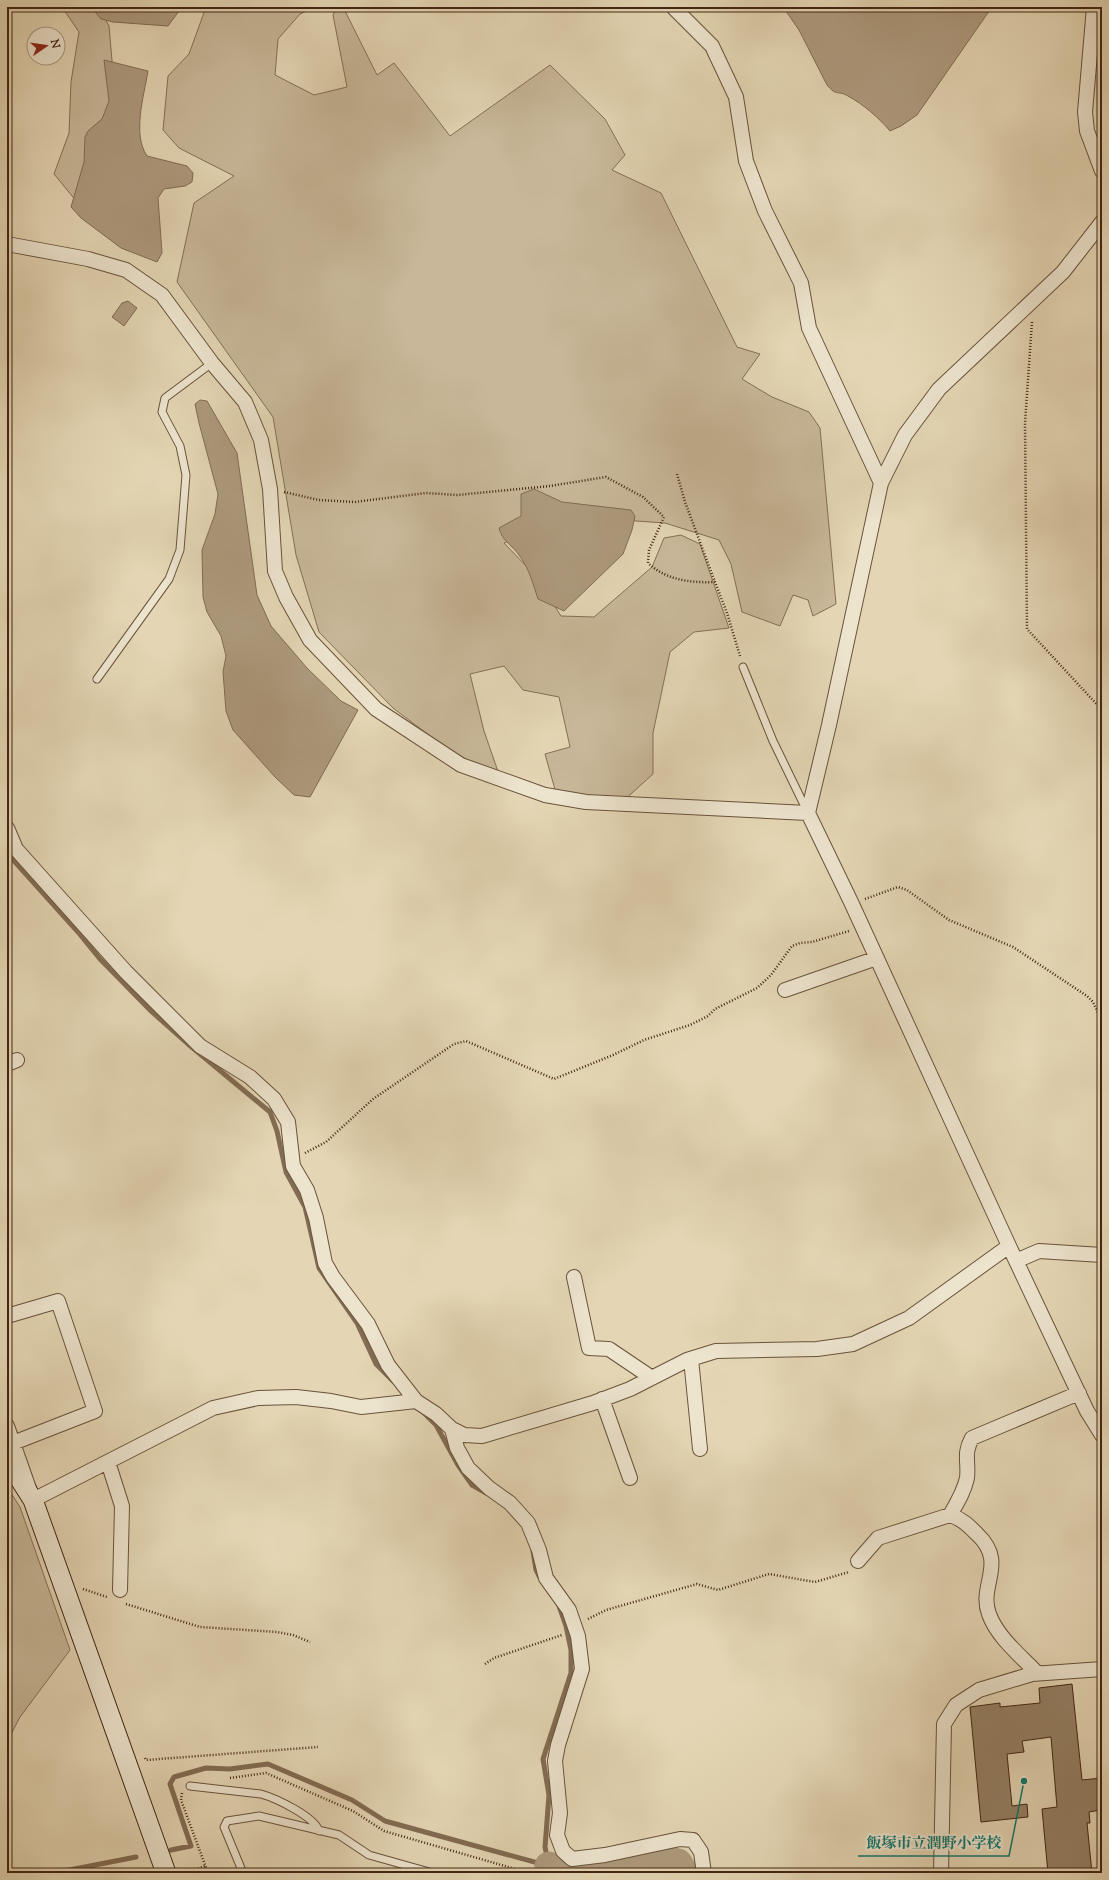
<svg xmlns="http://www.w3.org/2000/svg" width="1109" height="1880" font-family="'Sorts Mill Goudy','Noto Serif JP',serif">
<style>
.green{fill:#c8b899;stroke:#856f56}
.water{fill:#ad9a7d;stroke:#826c53}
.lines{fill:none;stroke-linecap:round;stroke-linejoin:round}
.stream{stroke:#826c53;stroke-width:5}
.river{stroke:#ad9a7d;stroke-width:29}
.building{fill:#968267;stroke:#422613}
.lane-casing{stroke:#6a523b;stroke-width:9}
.street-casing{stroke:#6a523b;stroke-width:16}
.secondary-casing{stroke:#422613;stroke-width:21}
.path{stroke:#422613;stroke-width:2.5;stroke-dasharray:1 2;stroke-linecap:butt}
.lane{stroke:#ede4ce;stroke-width:7}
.street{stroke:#ede4ce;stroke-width:14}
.secondary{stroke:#ede4ce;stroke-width:19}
.leader{fill:none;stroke:#0f766e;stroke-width:1.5}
.callout-dot{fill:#0f766e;stroke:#ede4ce;stroke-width:1.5}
.callout-label{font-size:15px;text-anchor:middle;font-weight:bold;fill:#0f766e;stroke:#ede4ce;stroke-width:4;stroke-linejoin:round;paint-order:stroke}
</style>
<rect width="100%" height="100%" fill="#e4d6b4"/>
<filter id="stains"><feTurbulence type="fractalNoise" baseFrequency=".005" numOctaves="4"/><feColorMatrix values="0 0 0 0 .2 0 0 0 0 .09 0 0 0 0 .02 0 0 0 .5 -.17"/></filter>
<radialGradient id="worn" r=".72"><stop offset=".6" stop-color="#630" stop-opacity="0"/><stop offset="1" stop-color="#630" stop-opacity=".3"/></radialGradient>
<path class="green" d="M62 7H99L109 26 113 72 124 109 77 202 54 174 69 133 71 82 79 32Z
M206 7H315L300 14 278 39 275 75 314 95 347 87 333 15 337 7H343L377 75 394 63 450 136 550 65 605 119 625 155 612 170 661 193 737 347 760 354 742 379 772 397 809 412 820 428 836 604 813 616 808 600 793 595 780 626 742 612 731 564 719 540 665 523 636 521 567 510 534 532 504 543 533 573 561 616 594 617 652 567 664 538 681 535 700 544 729 628 694 632 670 652 653 733V774L621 803 556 793 545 754 570 747 559 697 523 690 504 666 470 674 484 731 502 783 434 739 393 708 319 632 296 555 273 417 177 282 194 203 234 176 179 148 163 130 168 76 189 54Z
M7 1487 20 1507 70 1650 20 1717 7 1742Z"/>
<path class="water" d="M85 7H182L168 26 113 22 101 19 92 8Z
M783 7H992L917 115 901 126 890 131C878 117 864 105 848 96 838 90 837 97 827 85L799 30Z
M104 60 148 71C144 96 132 134 147 156L187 166 193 173 192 182 185 186 164 189 158 198 162 253 157 262 121 248 81 218 71 207 84 162 85 137 88 131 102 119 109 101Z
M128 301 137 308 124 326 112 317 122 303Z
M200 400 207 401 237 453 257 595 271 626 307 668 341 701 358 710 310 797 294 795 275 777 233 730 226 711 223 672 226 656 221 636 207 612 203 597 202 550 215 514 218 494 199 423 195 404Z
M534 489 562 502 631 510 635 516 632 530 623 554 564 611 538 599C533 584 529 568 519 555 512 545 502 541 499 528L521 516V494Z"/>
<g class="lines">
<path class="stream" d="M7 853 78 932 100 959 151 1011 188 1044 270 1112 277 1131 286 1172 305 1207 319 1268 357 1323 376 1364 393 1381
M424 1413 436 1425 458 1465 472 1485 486 1493
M533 1551 536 1570 540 1578
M171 1850 191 1846 170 1784 174 1777 206 1768 230 1769 268 1764 352 1800 385 1821 549 1866 545 1847 549 1795 543 1759 571 1673V1650L566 1626 559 1606
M54 1873 136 1857"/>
<path class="river" d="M549 1866 568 1872 607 1870 663 1859 678 1863 684 1873"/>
</g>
<path class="building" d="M1072 1684 1082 1780 1102 1778V1803H1100L1101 1810 1089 1812 1090 1823H1087L1092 1873H1048L1042 1809 1057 1807 1051 1737 1022 1741 1024 1752 1007 1754 1012 1806 1027 1804 1028 1817 981 1822 970 1707 1000 1703V1707L1040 1703 1039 1688Z"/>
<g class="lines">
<g class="lane-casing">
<path id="lane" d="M743 667 773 741 807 811
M97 679 169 579 180 550 186 475 180 446 162 412 165 398 212 363
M190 1786 261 1794C275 1798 314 1816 319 1831
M243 1873 224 1827 227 1821 259 1816 339 1835 369 1855 433 1873"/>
</g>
<g class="street-casing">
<path id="street" d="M673 7 712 46 736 97 746 161 765 211 801 283 809 328 881 483
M1094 7 1085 112 1087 131 1102 171
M1102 222 1063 272 939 389 905 435 881 483 829 725 808 813 851 902 1009 1246 1087 1411 1102 1435
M7 244 88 259 126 270 162 295 212 363 245 402 261 440 270 489 275 571 286 597 310 640 376 709 461 765 545 795 586 802 808 813
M7 828 16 849 126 972 200 1046 250 1077 274 1099 288 1122 293 1166 307 1190 316 1218 325 1263 333 1277 368 1324 388 1365 416 1401 436 1414 452 1429 464 1435 482 1436 593 1403 630 1389 687 1360 716 1351 817 1349 853 1344 909 1318 1009 1246
M785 990 877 958
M7 1064 17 1060
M1016 1261 1039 1251 1102 1255
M574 1277 589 1348 609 1349 652 1378
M7 1316 58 1301 95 1411 13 1443
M691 1359 700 1449
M602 1399 630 1478
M7 1426 33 1500 213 1408 258 1398 296 1397 331 1401 361 1407 416 1401
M452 1429 457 1448 468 1468 489 1488 510 1503 528 1523 539 1550 546 1578 569 1610 578 1636 582 1669 558 1745 555 1761 560 1813 557 1835 563 1851 572 1859 605 1855 680 1839 693 1840 701 1852 704 1873
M108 1462 122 1506 120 1590
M858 1561 878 1538 950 1515
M1037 1673C1021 1656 997 1637 989 1614 978 1585 1008 1563 977 1534 968 1525 962 1519 950 1515 957 1503 964 1492 967 1478 969 1462 963 1454 972 1438L1079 1393
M941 1873 944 1724 956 1705 979 1690 1032 1674 1102 1669"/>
</g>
<g class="secondary-casing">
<path id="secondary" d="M7 1459 33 1500 166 1873"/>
</g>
<path class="path" d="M1032 322 1025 423 1027 629 1102 710
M677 474 685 502 715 582
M284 492 319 500 355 502 426 493 457 495 550 486 606 477 643 497 664 517 649 550 648 563C666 580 690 583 715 582L727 613 740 656
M865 899 898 887 907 890 949 920 1013 947 1087 996 1093 1002 1102 1021
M305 1153 326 1142 373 1099 454 1044 466 1041 554 1079 613 1055 644 1040 690 1025 708 1016 715 1009 757 988 771 975 792 946 800 943 812 942 849 931
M83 1589 107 1597
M126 1604 200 1627 277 1632 293 1635 310 1642
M588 1619 606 1610 697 1584 718 1590 769 1574 815 1582 849 1572
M485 1664 494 1658 562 1635
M145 1758 146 1760 318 1747
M230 1778 266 1773 353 1811 384 1831 529 1873
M182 1793 181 1800 208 1873
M187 1873 205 1866
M653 1873 666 1870 670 1873"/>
<use href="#lane" class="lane"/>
<use href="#street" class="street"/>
<use href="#secondary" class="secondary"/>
</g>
<path class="leader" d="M1024 1781L1009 1856H858"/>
<circle class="callout-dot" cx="1024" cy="1781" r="4"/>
<g class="callout-label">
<text x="934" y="1848">飯塚市立潤野小学校</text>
</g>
<rect width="1109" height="1880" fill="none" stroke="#e4d6b4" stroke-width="24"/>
<rect x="8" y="8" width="1093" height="1864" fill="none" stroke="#422613" stroke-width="2"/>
<rect x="12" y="12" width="1085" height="1856" fill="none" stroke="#422613"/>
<g transform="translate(46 46) rotate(77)"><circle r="19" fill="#ede4ce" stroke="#a99883"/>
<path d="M0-3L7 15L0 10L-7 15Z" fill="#8f2418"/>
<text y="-6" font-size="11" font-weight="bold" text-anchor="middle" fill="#422613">N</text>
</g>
<rect width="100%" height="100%" filter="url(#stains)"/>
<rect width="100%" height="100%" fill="url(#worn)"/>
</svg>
